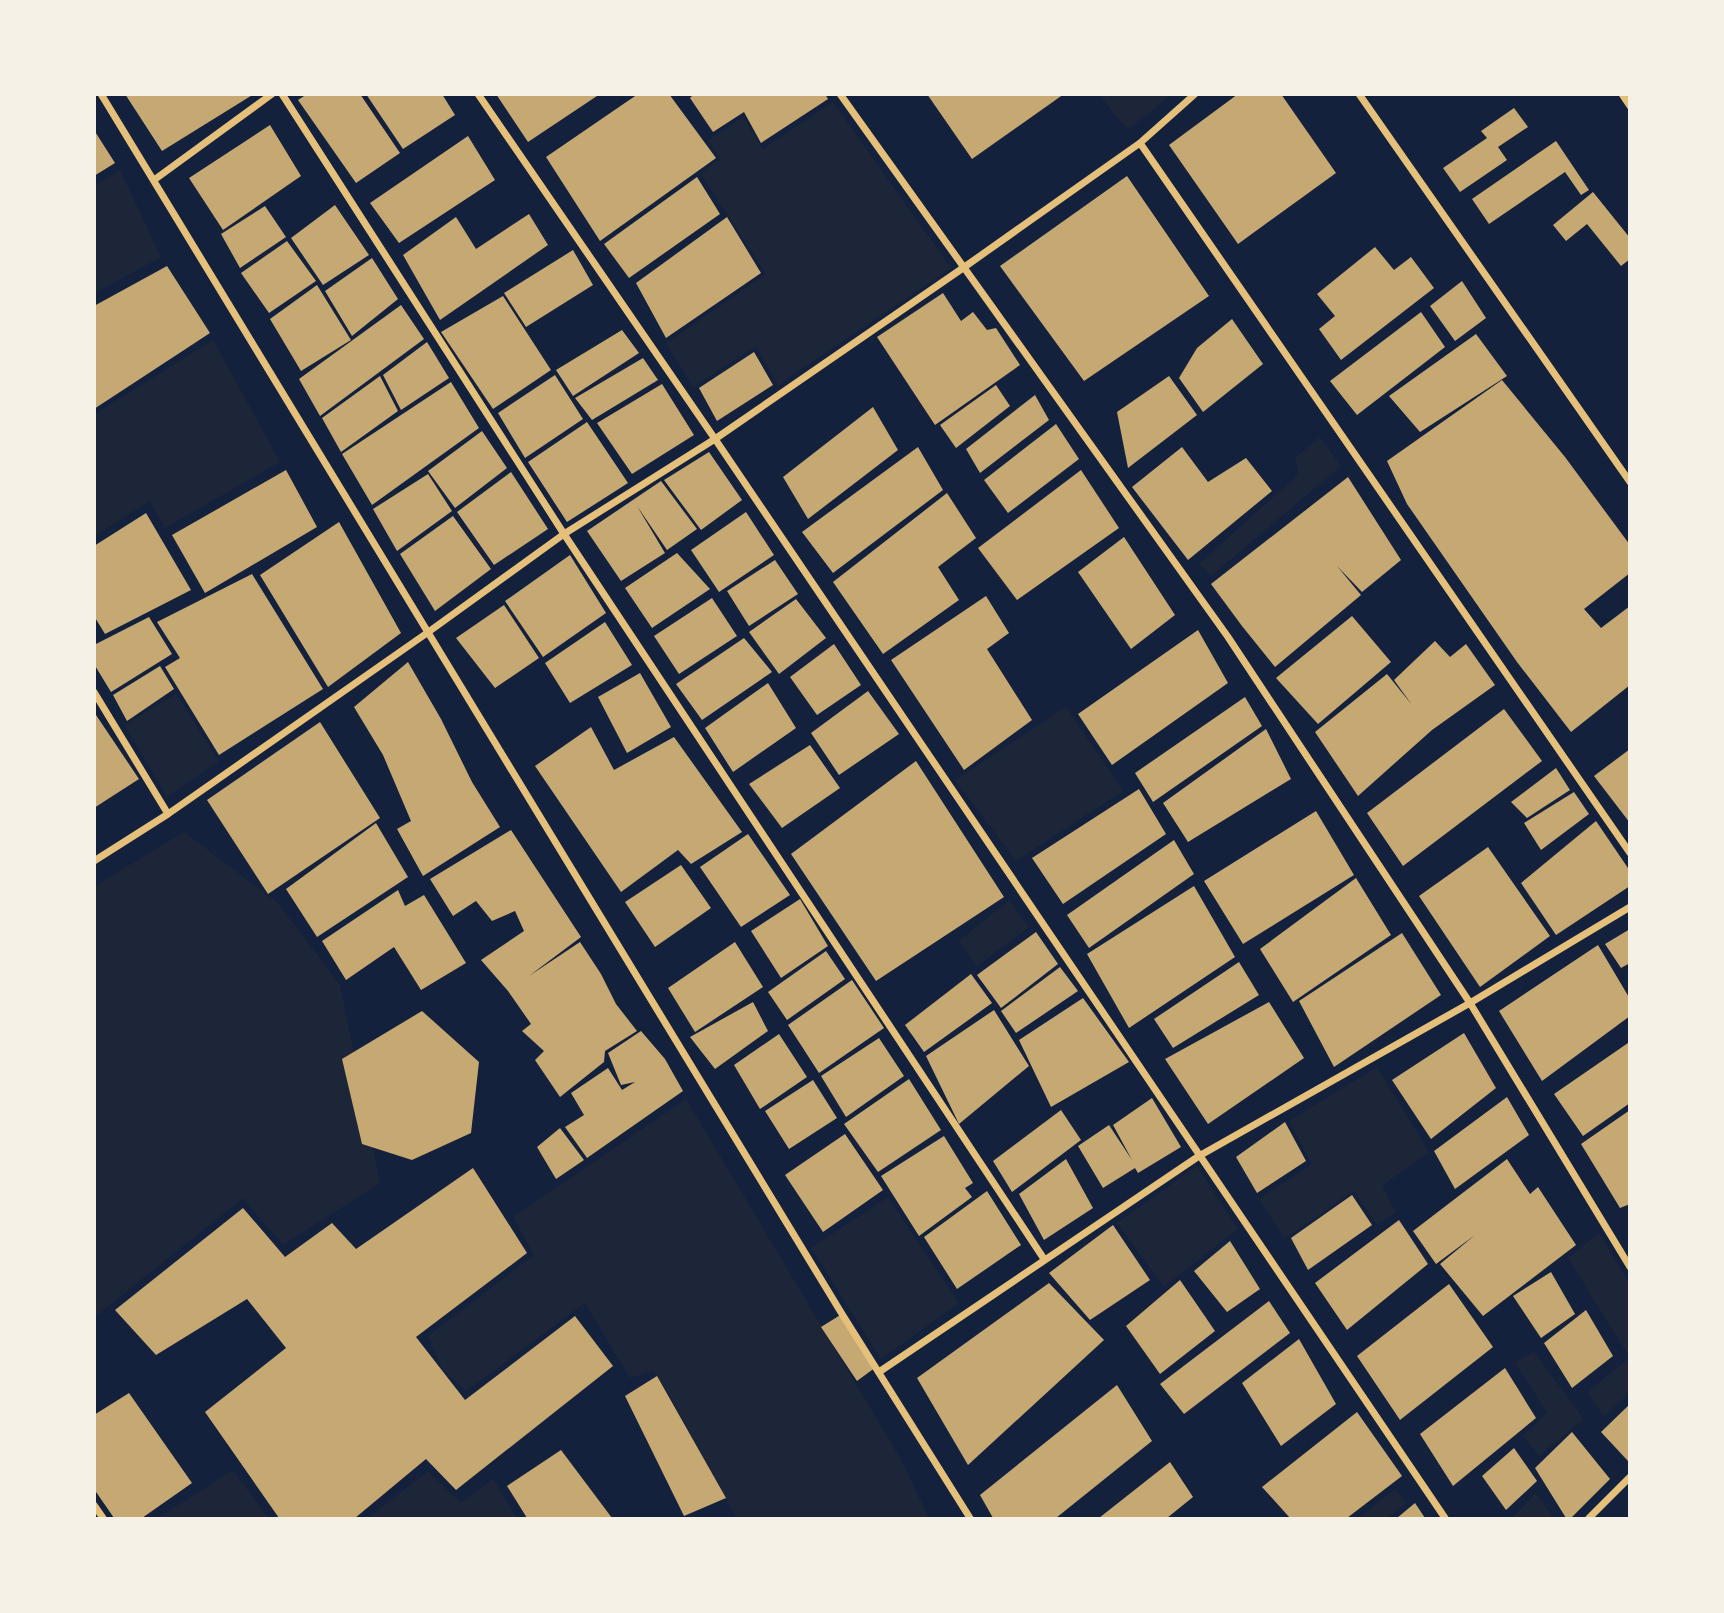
<svg xmlns="http://www.w3.org/2000/svg" width="1724" height="1613" font-family="'Crimson Pro',serif">
<style>
.green{fill:#1d2539}
.building{fill:#c6a872}
.lines{fill:none;stroke-linecap:round;stroke-linejoin:round}
.minor{stroke:#e5c07b;stroke-width:7}
</style>
<rect width="100%" height="100%" fill="#14213d"/>
<path class="green" d="M1099 95H1171L1128 130Z
M833 102 951 268 778 385 756 346 693 387 666 343 766 274 700 173 720 159 708 140 743 117 763 149Z
M120 170 161 257 95 293V186Z
M213 340 280 462 165 528 150 501 95 536V414Z
M1320 437 1341 466 1211 576 1199 564 1299 474 1295 458Z
M176 694 219 761 167 797 125 725Z
M1066 707 1123 791 1016 861 955 780Z
M184 832 277 902 340 985 380 1183 283 1245 243 1198 95 1317V886Z
M1009 900 1029 927 977 966 959 941Z
M1377 1067 1429 1152 1382 1186 1396 1212 1377 1225 1354 1191 1285 1238 1259 1199 1312 1164 1289 1121Z
M686 1099 900 1458 929 1518H736L669 1394 653 1371 630 1378 585 1303 466 1391 442 1369 428 1336 534 1255 513 1217Z
M1197 1166 1238 1229 1164 1287 1117 1223Z
M888 1197 959 1303 881 1359 811 1248Z
M1599 1233 1629 1283V1356L1568 1258Z
M1534 1352 1584 1419 1539 1456 1523 1436 1547 1413 1515 1362Z
M1629 1358V1393L1604 1417 1587 1392Z
M233 1470 268 1518H160L159 1517Z
M428 1471 461 1503 493 1479 517 1518H368Z
M1394 1490 1407 1502 1388 1518H1358Z
M1536 1493 1554 1518H1512Z"/>
<path class="building" d="M125 94H254L162 151Z
M307 94H360L400 153 356 183 298 100Z
M366 94H442L455 115 403 149Z
M496 94H600L528 142Z
M638 94H669L716 158 600 241 546 157Z
M694 94H825L828 99 761 143 744 112 713 132 690 98Z
M927 94H1064L972 159Z
M1238 94H1281L1336 173 1238 244 1169 145Z
M1514 108 1528 127 1498 147 1507 160 1460 192 1443 168 1487 138 1481 131Z
M270 125 301 176 223 230 189 178Z
M94 130 115 163 94 176Z
M468 136 495 180 399 243 370 203Z
M1556 141 1589 190 1581 195 1565 172 1489 224 1472 199Z
M1127 176 1209 296 1084 381 1000 266Z
M697 177 720 214 629 278 604 244Z
M1593 192 1630 238V259L1621 266 1587 224 1566 241 1553 225Z
M335 205 369 255 323 285 291 238Z
M265 206 286 237 240 268 221 234Z
M529 214 548 245 440 320 403 255 456 217 476 249Z
M727 217 761 273 666 338 636 283Z
M287 241 316 281 269 313 241 273Z
M1375 247 1394 270 1411 257 1434 288 1341 360 1319 329 1335 316 1317 294Z
M573 250 593 285 526 327 504 293Z
M372 258 398 299 352 336 325 291Z
M167 266 210 333 94 409V306Z
M1462 281 1486 318 1455 341 1430 306Z
M317 285 351 340 301 371 270 319Z
M943 293 961 321 973 312 987 330 996 328 1020 365 935 425 877 337Z
M503 296 551 370 493 409 441 332Z
M401 305 424 339 320 416 299 379Z
M1421 312 1445 347 1357 415 1330 381Z
M1232 319 1263 364 1203 412 1179 378 1197 348Z
M622 330 639 353 573 396 556 370Z
M1476 334 1507 376 1420 432 1389 396Z
M427 342 449 378 401 410 383 375Z
M754 352 773 385 717 421 699 388Z
M643 358 658 380 592 420 575 398Z
M555 375 583 419 525 458 498 413Z
M380 376 398 411 341 452 322 418Z
M1169 376 1197 415 1128 468 1117 412Z
M1502 380 1565 457 1630 545V573L1584 609 1601 628 1630 606V685L1571 732 1517 662 1407 504 1387 461Z
M451 382 479 428 372 505 342 454Z
M662 384 694 435 632 474 597 423Z
M996 385 1010 406 956 448 940 425Z
M1035 395 1049 420 980 473 966 449Z
M873 407 898 450 808 519 783 477Z
M587 422 628 483 567 522 528 462Z
M1056 424 1079 459 1008 513 984 480Z
M482 431 507 468 455 508 428 471Z
M918 447 943 490 833 573 802 532Z
M1182 447 1208 482 1246 458 1272 491 1188 560 1132 487Z
M709 452 742 500 701 530 664 480Z
M286 470 317 527 205 593 172 535Z
M1081 470 1119 528 1017 600 978 548Z
M511 472 548 529 494 565 457 512Z
M428 474 452 511 397 551 373 509Z
M1348 477 1401 560 1362 592 1337 566 1361 595 1275 667 1242 626 1211 584Z
M661 481 697 529 667 550 637 506 665 553 621 581 587 531Z
M947 493 976 538 938 567 959 600 883 654 833 582Z
M746 512 774 555 719 592 691 550Z
M146 513 191 590 105 634 94 616V546Z
M453 516 491 569 435 611 400 554Z
M339 522 401 633 328 687 260 575Z
M1124 537 1175 615 1131 649 1078 572Z
M677 553 710 589 652 628 625 588Z
M570 555 606 613 543 657 505 601Z
M775 560 798 594 749 626 727 591Z
M252 574 323 689 219 755 165 667 180 658 157 622Z
M986 596 1009 633 987 649 1032 720 964 770 891 660Z
M712 598 737 636 679 674 654 636Z
M796 599 826 638 779 674 749 632Z
M504 605 539 658 495 688 456 638Z
M1352 616 1391 662 1318 724 1276 678Z
M149 617 172 654 111 692 94 664V645Z
M605 622 632 665 570 703 545 663Z
M1198 630 1228 683 1112 765 1078 714Z
M744 638 772 672 702 720 676 684Z
M1435 641 1450 657 1466 644 1495 685 1432 730 1358 796 1315 732 1387 674 1412 705 1394 680Z
M834 644 861 685 817 715 790 677Z
M408 662 441 719 472 782 500 827 423 876 397 829 411 821 383 755 354 707Z
M160 666 174 689 127 721 113 695Z
M640 673 671 727 627 753 598 697Z
M768 683 796 728 733 772 705 728Z
M868 691 899 734 839 775 811 733Z
M1245 697 1262 726 1153 802 1135 773Z
M1504 709 1542 761 1403 866 1367 813Z
M94 712 139 779 94 808Z
M320 722 380 818 268 894 207 800Z
M591 727 614 770 674 737 742 832 691 864 678 850 621 892 535 766Z
M1266 729 1291 779 1188 842 1163 803Z
M810 745 840 788 782 828 749 784Z
M1630 749V823L1594 776Z
M916 761 1004 897 876 981 791 854Z
M1556 768 1570 790 1527 818 1511 802Z
M1139 789 1166 834 1063 904 1032 858Z
M1574 792 1589 814 1541 850 1524 823Z
M1316 811 1354 875 1243 944 1204 881Z
M1596 821 1630 871V886L1556 935 1521 883Z
M376 823 408 877 317 937 286 889Z
M511 830 581 937 529 976 580 942 601 974 616 1004 637 1031 605 1051 604 1062 560 1097 535 1060 544 1051 522 1031 531 1024 508 991 481 960 524 931 515 911 492 921 476 901 453 916 430 879Z
M748 834 790 895 741 927 700 867Z
M1174 840 1194 874 1089 948 1067 915Z
M1488 847 1550 936 1480 987 1419 896Z
M681 865 711 908 655 947 625 902Z
M1356 878 1391 935 1293 1002 1260 949Z
M1194 886 1235 957 1129 1028 1087 954Z
M398 890 405 906 424 895 466 963 421 990 394 947 346 980 322 941Z
M800 899 828 946 781 978 751 931Z
M1630 929V963L1621 968 1605 944Z
M1036 932 1058 964 1001 1008 977 975Z
M1402 933 1441 995 1334 1067 1299 1001Z
M735 942 763 987 695 1032 668 988Z
M1598 945 1630 999V1016L1542 1081 1499 1011Z
M826 951 845 979 787 1020 768 992Z
M1239 962 1259 995 1173 1048 1154 1019Z
M1060 967 1078 991 1016 1033 1001 1011Z
M971 974 992 1003 924 1052 905 1025Z
M852 980 884 1028 819 1073 788 1025Z
M1083 998 1129 1062 1051 1107 1019 1040Z
M753 1002 768 1031 715 1069 690 1037Z
M1269 1002 1304 1058 1208 1124 1165 1059Z
M994 1010 1029 1066 959 1124 926 1056Z
M422 1011 479 1062 471 1133 412 1160 362 1144 342 1059Z
M641 1031 665 1059 683 1091 587 1158 565 1127 584 1115 571 1093 608 1068 622 1090 635 1082 621 1085 608 1053Z
M1464 1033 1496 1088 1431 1139 1392 1080Z
M779 1034 807 1077 760 1109 734 1065Z
M879 1038 904 1076 846 1117 821 1076Z
M1628 1043 1630 1103 1583 1136 1554 1094Z
M909 1079 941 1130 878 1172 844 1124Z
M813 1080 837 1118 789 1149 765 1111Z
M1507 1097 1529 1135 1455 1189 1434 1151Z
M1152 1098 1181 1147 1138 1173 1135 1168 1103 1188 1078 1146 1109 1125 1132 1160 1113 1125Z
M1061 1110 1081 1140 1012 1192 993 1161Z
M1630 1110V1204L1620 1208 1581 1144Z
M1285 1122 1306 1161 1257 1193 1236 1157Z
M560 1128 584 1160 556 1179 537 1147Z
M845 1134 883 1190 823 1232 785 1175Z
M944 1136 973 1183 965 1188 972 1197 919 1236 881 1176Z
M1066 1159 1093 1208 1044 1240 1019 1194Z
M1507 1159 1530 1194 1538 1187 1576 1245 1483 1316 1440 1264 1475 1235 1436 1264 1413 1231Z
M473 1168 527 1253 416 1337 465 1400 575 1316 613 1366 456 1490 426 1459 355 1518H279L205 1412 286 1348 247 1299 156 1355 115 1310 243 1208 285 1257 332 1223 356 1249Z
M987 1191 1021 1245 957 1289 924 1237Z
M1352 1195 1372 1225 1308 1270 1291 1238Z
M1399 1220 1428 1264 1347 1330 1315 1283Z
M1113 1225 1150 1280 1090 1320 1049 1273Z
M1230 1241 1260 1289 1227 1312 1194 1271Z
M1551 1272 1575 1314 1541 1338 1513 1296Z
M1180 1280 1215 1331 1160 1374 1126 1326Z
M1049 1283 1104 1340 968 1465 917 1378Z
M1449 1284 1493 1347 1400 1420 1357 1356Z
M1269 1301 1290 1333 1184 1414 1160 1384Z
M1586 1310 1613 1356 1572 1388 1544 1343Z
M842 1314 876 1367 857 1381 821 1327Z
M1299 1339 1336 1404 1281 1446 1242 1383Z
M1505 1368 1536 1418 1453 1486 1420 1434Z
M657 1376 726 1498 684 1516 625 1396Z
M1117 1385 1152 1441 1056 1518H993L980 1495Z
M129 1393 192 1483 142 1518H114L94 1489V1415Z
M1630 1404V1460L1628 1461 1601 1432Z
M1357 1412 1402 1476 1347 1518H1290L1262 1487Z
M1572 1432 1610 1479 1571 1518H1566L1535 1468Z
M1514 1448 1537 1481 1506 1510 1482 1476Z
M561 1450 612 1518H527L507 1486Z
M1170 1462 1193 1497 1167 1518H1099Z
M1415 1503 1425 1518H1397Z"/>
<g class="lines">
<path class="minor" d="M101 94 842 1314 970 1518
M282 94 564 534 1044 1259
M478 94 715 439 1445 1518
M840 94 1228 637 1470 1003 1630 1267
M1359 94 1630 482
M1622 94 1630 106
M1140 143 1630 853
M154 180 272 94
M94 692 168 814
M94 861 168 814 427 633 564 534 715 439 963 268 1140 143 1195 94
M879 1372 1199 1156 1470 1003 1630 907
M94 1505 103 1518
M1589 1518 1630 1477"/>
</g>
<rect width="1724" height="1613" fill="none" stroke="#f6f1e7" stroke-width="192"/>
</svg>
